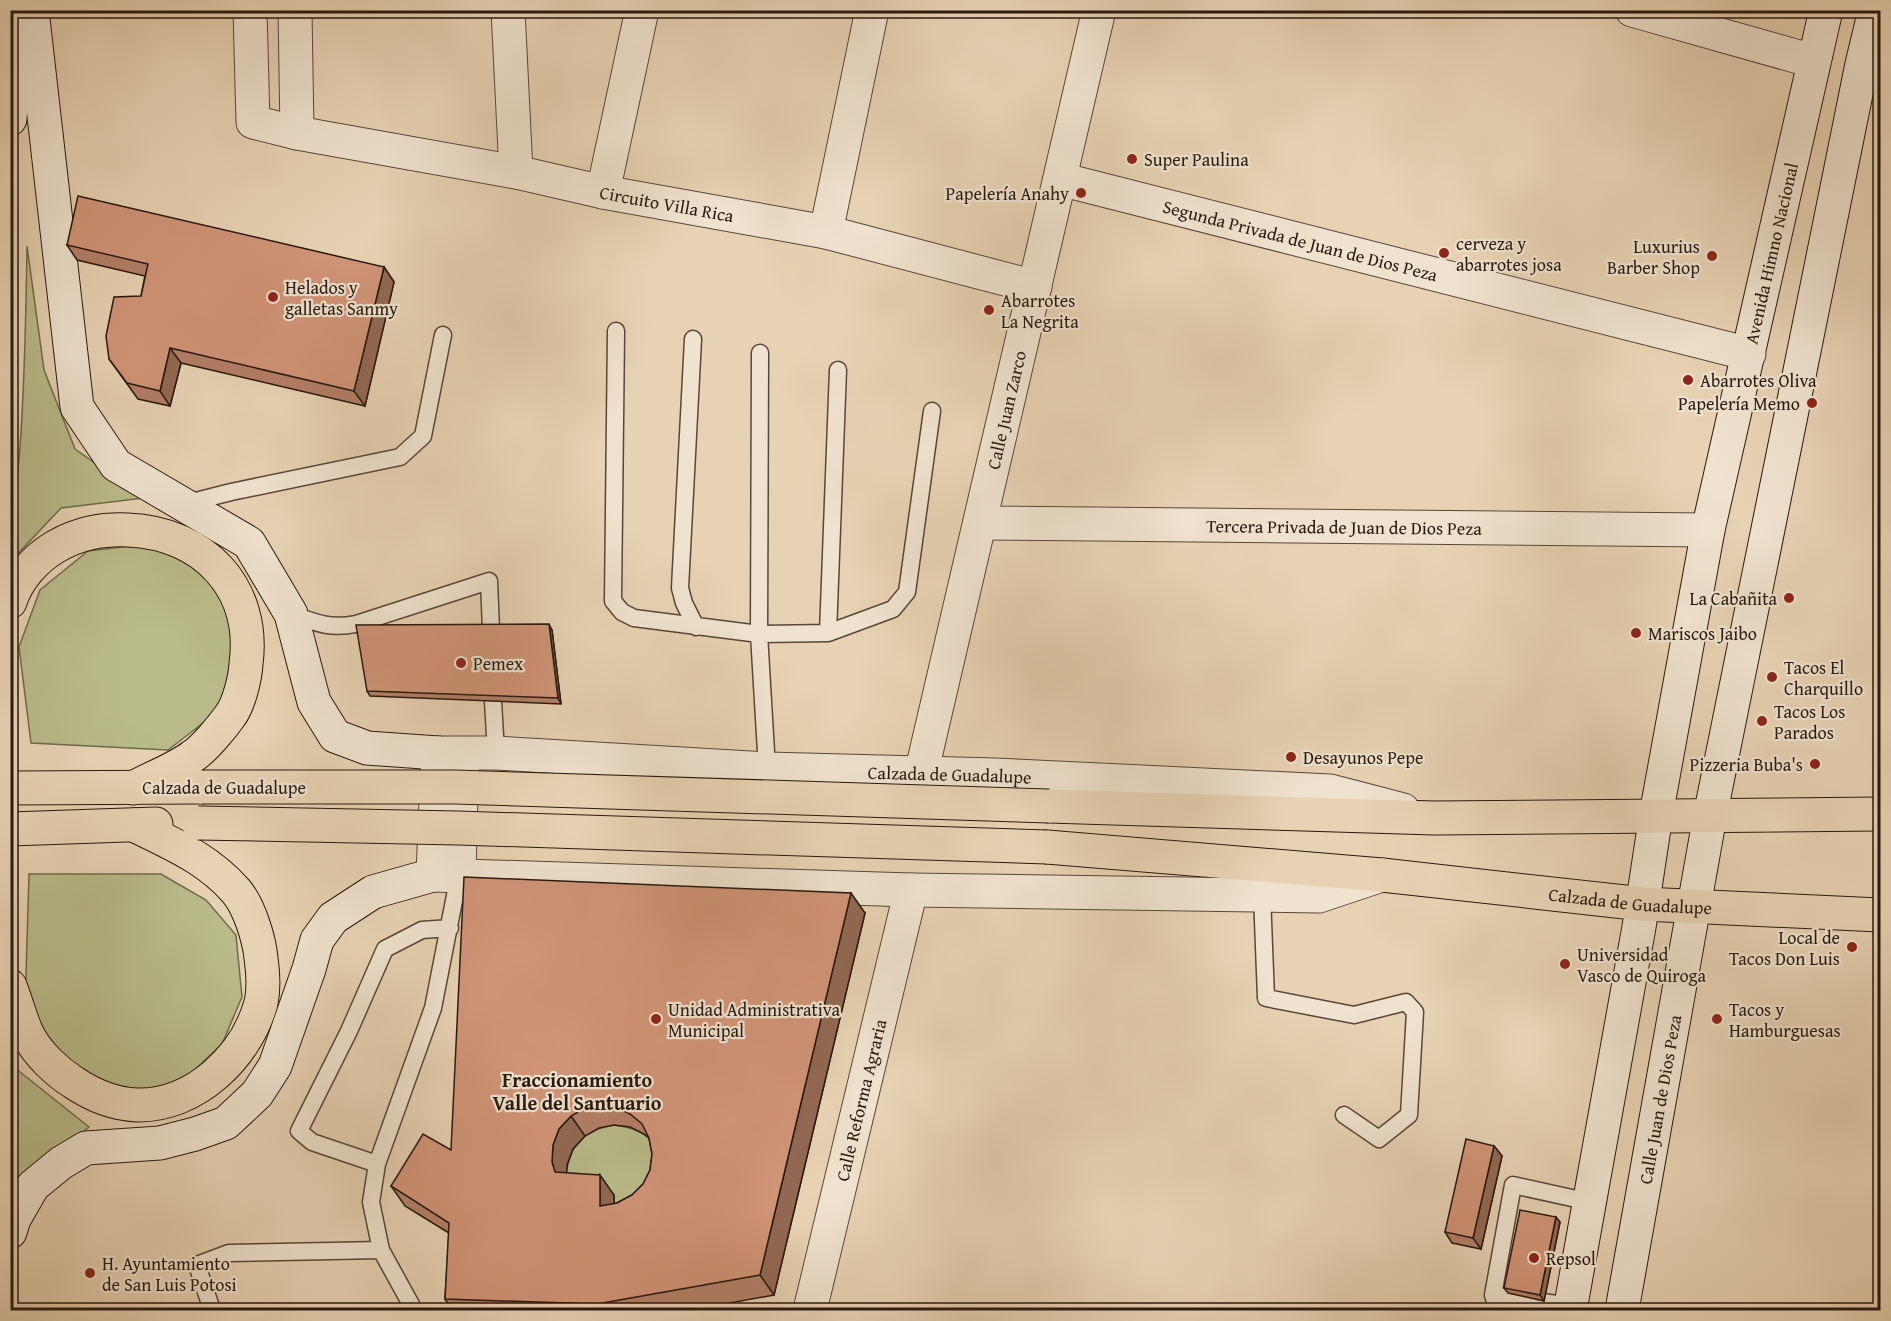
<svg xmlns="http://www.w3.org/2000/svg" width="1891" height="1321" font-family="'Gentium Book Plus',serif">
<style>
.green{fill:#b9bb8a;stroke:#706a4c;stroke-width:1.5}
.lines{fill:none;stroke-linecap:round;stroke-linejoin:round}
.service-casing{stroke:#584738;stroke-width:19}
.minor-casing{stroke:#584738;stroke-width:35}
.secondary-casing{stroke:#28190f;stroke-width:35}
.primary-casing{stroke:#28190f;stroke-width:35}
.service{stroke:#efe2ce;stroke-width:16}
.minor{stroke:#efe2ce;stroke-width:33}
.secondary{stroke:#efe2ce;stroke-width:33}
.primary{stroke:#e7d2b3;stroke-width:33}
.primary-bridge-casing{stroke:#28190f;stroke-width:35;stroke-linecap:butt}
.primary-bridge{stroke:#e7d2b3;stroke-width:33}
.wall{fill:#b37f66;stroke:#28190f;stroke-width:1.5;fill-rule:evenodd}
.shaded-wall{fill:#926853;stroke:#28190f;stroke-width:1.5}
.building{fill:#d09477;stroke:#28190f;stroke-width:1.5;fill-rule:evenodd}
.poi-dot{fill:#8f2418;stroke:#efe2ce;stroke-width:2}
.labels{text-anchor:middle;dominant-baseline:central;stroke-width:4.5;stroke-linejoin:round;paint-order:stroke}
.poi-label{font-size:18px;fill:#28190f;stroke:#efe2ce;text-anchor:start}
.street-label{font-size:18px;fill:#28190f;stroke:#efe2ce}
.neighbourhood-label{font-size:20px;font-weight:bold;fill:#28190f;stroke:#efe2ce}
</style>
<rect width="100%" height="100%" fill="#e7d2b3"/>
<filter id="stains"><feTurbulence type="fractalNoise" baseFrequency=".00333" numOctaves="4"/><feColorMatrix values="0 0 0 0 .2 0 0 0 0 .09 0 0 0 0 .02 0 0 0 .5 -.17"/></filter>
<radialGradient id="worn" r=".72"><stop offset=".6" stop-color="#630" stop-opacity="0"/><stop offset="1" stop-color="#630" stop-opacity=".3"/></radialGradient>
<path class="green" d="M27 246 44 370 75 449 144 498 61 508 11 561C11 522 17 486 20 447 25 380 26 314 27 246Z
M149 544 202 566 231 614 232 664 220 710 168 750 31 743 19 647 40 590 88 551Z
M29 874H161L206 900 236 935 242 997 222 1044 181 1083 133 1096 79 1080 25 1010Z
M10 1064 89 1127 11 1192H10Z
M614 1125C640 1128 651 1136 663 1158L631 1223 566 1182C567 1148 580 1131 614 1125Z"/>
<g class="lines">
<g class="service-casing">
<path id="service" d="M616 331 613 601 622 612 634 618 759 634 767 769
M693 339 680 588 684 603 696 627
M760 353 759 634 828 633 893 609 907 592 932 411
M184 504 231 492 400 457 423 436 443 335
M291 614C316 623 330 629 356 624L489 581 491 630
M828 633 838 370
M493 701 496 753
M1262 895 1266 998 1354 1015 1406 1002 1415 1012 1409 1115 1379 1139 1344 1115
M377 1164 312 1142 299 1131 349 1031 385 949 422 930 450 928
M1493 1295 1571 1306
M212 1310 197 1265 229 1253 381 1250
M414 1310 381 1250 371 1202 377 1164 433 1008 459 875
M1498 1310 1493 1295 1513 1185 1590 1202"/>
</g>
<g class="minor-casing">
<g id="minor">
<path id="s1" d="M250 10 253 122 297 133 516 172 603 192 826 232 1035 287"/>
<path d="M295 10 297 133"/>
<path d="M508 10 516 172"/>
<path d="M1632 10 1813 61"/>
<path id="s2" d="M1060 179 1749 354"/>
<path d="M603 192 642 10"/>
<path d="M826 232 872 10"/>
<path id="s3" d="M980 523 1708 530"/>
<path id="s4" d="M921 774 1099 10"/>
<path d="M459 875 462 760"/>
<path id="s5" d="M1382 875 1319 896 911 890 433 875 438 753H496L767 769 996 775 1330 791 1403 810"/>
<path id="s6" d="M810 1310 911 890"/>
</g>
</g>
<g class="secondary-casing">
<g id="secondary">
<path d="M32 10 77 407 116 465 249 543 291 614 314 702 335 736 367 748 438 753"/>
<path d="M10 119 17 16"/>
<path d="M10 1232 14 1219 33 1186 61 1163 86 1148 160 1143 195 1134 226 1123 257 1094 275 1066 309 969 317 940 333 918 373 892 433 875"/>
<path id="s7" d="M1570 1310 1639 927 1656 815 1708 530 1826 10"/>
<path id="s8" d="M1622 1310 1710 816 1862 64 1875 10"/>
</g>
</g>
<g class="primary-casing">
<g id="primary">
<path d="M10 602C17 579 35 559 55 547 79 533 101 529 128 530 204 533 256 588 246 664 245 679 239 704 230 716 222 727 205 748 193 756 176 769 153 777 133 788"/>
<path d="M10 788 202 787"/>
<path d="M1049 806 1434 818 1880 814"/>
<path d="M10 829 156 824"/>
<path id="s9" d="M1047 847 1382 875 1643 904 1880 915"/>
<path d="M10 986C17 1003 21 1022 29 1037 39 1055 57 1072 73 1082 92 1095 114 1104 137 1105 195 1106 246 1057 261 1003 264 989 263 972 261 958 259 938 249 906 236 891 207 858 172 844 134 825"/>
</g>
</g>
<use href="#service" class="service"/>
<use href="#minor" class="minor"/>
<use href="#secondary" class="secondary"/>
<use href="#primary" class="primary"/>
<g class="primary-bridge-casing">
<path id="primary-bridge" d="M202 787H455L1049 806
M198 823 458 828 1047 847"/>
</g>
<use href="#primary-bridge" class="primary-bridge"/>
</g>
<path class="wall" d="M67 245 384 267 394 282 365 406 181 363 170 406 138 399 109 359 141 296 145 276 77 260Z
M552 630 561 704 370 696 367 691Z
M865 913 774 1295 686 1311H453L445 1299 449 1233 405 1206 391 1186 451 1150ZM614 1125 630 1127 644 1134 649 1138 652 1154 650 1170 643 1184 632 1195 617 1203 614 1204V1195L566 1173 567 1165 573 1149 585 1136 599 1128Z
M1494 1146 1502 1156 1481 1249 1452 1243 1445 1232Z
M1560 1222 1544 1301 1508 1293 1504 1288Z"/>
<path class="shaded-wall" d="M384 267 394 282 365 406 354 391Z
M170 348 181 363 170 406 160 391Z
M549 624 552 630 561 704 558 698Z
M851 893 865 913 774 1295 760 1275Z
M571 1116 585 1136 573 1149 567 1165 566 1182 555 1172 552 1162 553 1145 559 1129Z
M1494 1146 1502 1156 1481 1249 1473 1238Z
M600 1175 614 1195V1226L600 1206Z
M1556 1217 1560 1222 1544 1301 1540 1295Z"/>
<path class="building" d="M78 196 384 267 354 391 170 348 160 391 127 383 109 359 106 336 114 297 141 296 148 264 67 245Z
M549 624 558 698 367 691 356 625Z
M464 877 851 893 760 1275 597 1304 445 1299 449 1223 391 1186 423 1134 451 1150ZM600 1105 616 1107 630 1114 642 1124 649 1138 652 1154 650 1170 643 1184 632 1195 617 1203 600 1206V1175L555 1172 552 1162 553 1145 559 1129 571 1116 585 1108Z
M1466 1139 1494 1146 1473 1238 1445 1232Z
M1520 1210 1556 1217 1540 1295 1504 1288Z"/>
<g class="poi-dot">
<circle cx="1132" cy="159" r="6"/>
<circle cx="1081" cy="193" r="6"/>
<circle cx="1444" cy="253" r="6"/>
<circle cx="1712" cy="256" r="6"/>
<circle cx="273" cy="297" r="6"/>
<circle cx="989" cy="310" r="6"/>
<circle cx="1688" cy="380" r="6"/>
<circle cx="1812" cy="403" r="6"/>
<circle cx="1789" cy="598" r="6"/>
<circle cx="1636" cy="633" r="6"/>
<circle cx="461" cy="663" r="6"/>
<circle cx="1772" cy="677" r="6"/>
<circle cx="1762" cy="721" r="6"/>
<circle cx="1291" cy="757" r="6"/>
<circle cx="1815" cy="764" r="6"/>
<circle cx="1852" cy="947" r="6"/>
<circle cx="1565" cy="964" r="6"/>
<circle cx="656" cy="1019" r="6"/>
<circle cx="1717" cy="1019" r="6"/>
<circle cx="1534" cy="1258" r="6"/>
<circle cx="90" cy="1273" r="6"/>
</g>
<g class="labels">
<g class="poi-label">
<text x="1144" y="159">Super Paulina</text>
<text x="1069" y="193" text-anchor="end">Papelería Anahy</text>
<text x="1456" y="243">cerveza y<tspan x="1456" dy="21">abarrotes josa</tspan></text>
<text x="1700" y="246" text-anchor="end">Luxurius<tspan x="1700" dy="21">Barber Shop</tspan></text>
<text x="285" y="287">Helados y<tspan x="285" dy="21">galletas Sanmy</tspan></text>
<text x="1001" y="300">Abarrotes<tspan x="1001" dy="21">La Negrita</tspan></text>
<text x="1700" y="380">Abarrotes Oliva</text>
<text x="1800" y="403" text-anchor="end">Papelería Memo</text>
<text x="1777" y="598" text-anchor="end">La Cabañita</text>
<text x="1648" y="633">Mariscos Jaibo</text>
<text x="473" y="663">Pemex</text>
<text x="1784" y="667">Tacos El<tspan x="1784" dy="21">Charquillo</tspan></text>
<text x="1774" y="711">Tacos Los<tspan x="1774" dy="21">Parados</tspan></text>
<text x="1303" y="757">Desayunos Pepe</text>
<text x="1803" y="764" text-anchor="end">Pizzeria Buba's</text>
<text x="1840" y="937" text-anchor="end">Local de<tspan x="1840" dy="21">Tacos Don Luis</tspan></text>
<text x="1577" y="954">Universidad<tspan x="1577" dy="21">Vasco de Quiroga</tspan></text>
<text x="668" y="1009">Unidad Administrativa<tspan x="668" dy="21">Municipal</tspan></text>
<text x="1729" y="1009">Tacos y<tspan x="1729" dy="21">Hamburguesas</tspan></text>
<text x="1546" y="1258">Repsol</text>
<text x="102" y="1263">H. Ayuntamiento<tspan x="102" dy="21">de San Luis Potosi</tspan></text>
</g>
<g class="street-label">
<text stroke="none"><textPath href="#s1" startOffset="534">Circuito Villa Rica</textPath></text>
<text stroke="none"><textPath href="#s2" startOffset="248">Segunda Privada de Juan de Dios Peza</textPath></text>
<text stroke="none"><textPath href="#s7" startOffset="1076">Avenida Himno Nacional</textPath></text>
<text stroke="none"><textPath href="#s4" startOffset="374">Calle Juan Zarco</textPath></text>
<text stroke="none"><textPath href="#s3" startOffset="364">Tercera Privada de Juan de Dios Peza</textPath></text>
<text stroke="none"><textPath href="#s5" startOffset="1587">Calzada de Guadalupe</textPath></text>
<text x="224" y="787">Calzada de Guadalupe</text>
<text stroke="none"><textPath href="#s9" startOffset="586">Calzada de Guadalupe</textPath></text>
<text stroke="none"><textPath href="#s8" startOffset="214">Calle Juan de Dios Peza</textPath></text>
<text stroke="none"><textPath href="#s6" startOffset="216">Calle Reforma Agraria</textPath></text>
</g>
<g class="neighbourhood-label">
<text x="577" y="1079">Fraccionamiento<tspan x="577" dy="23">Valle del Santuario</tspan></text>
</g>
</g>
<rect width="1891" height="1321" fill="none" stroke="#e7d2b3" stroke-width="36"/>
<rect x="12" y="12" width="1867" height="1297" fill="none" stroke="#28190f" stroke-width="3"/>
<rect x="18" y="18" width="1855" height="1285" fill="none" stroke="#28190f" stroke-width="1.5"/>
<rect width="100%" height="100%" filter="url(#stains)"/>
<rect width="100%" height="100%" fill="url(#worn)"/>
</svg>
